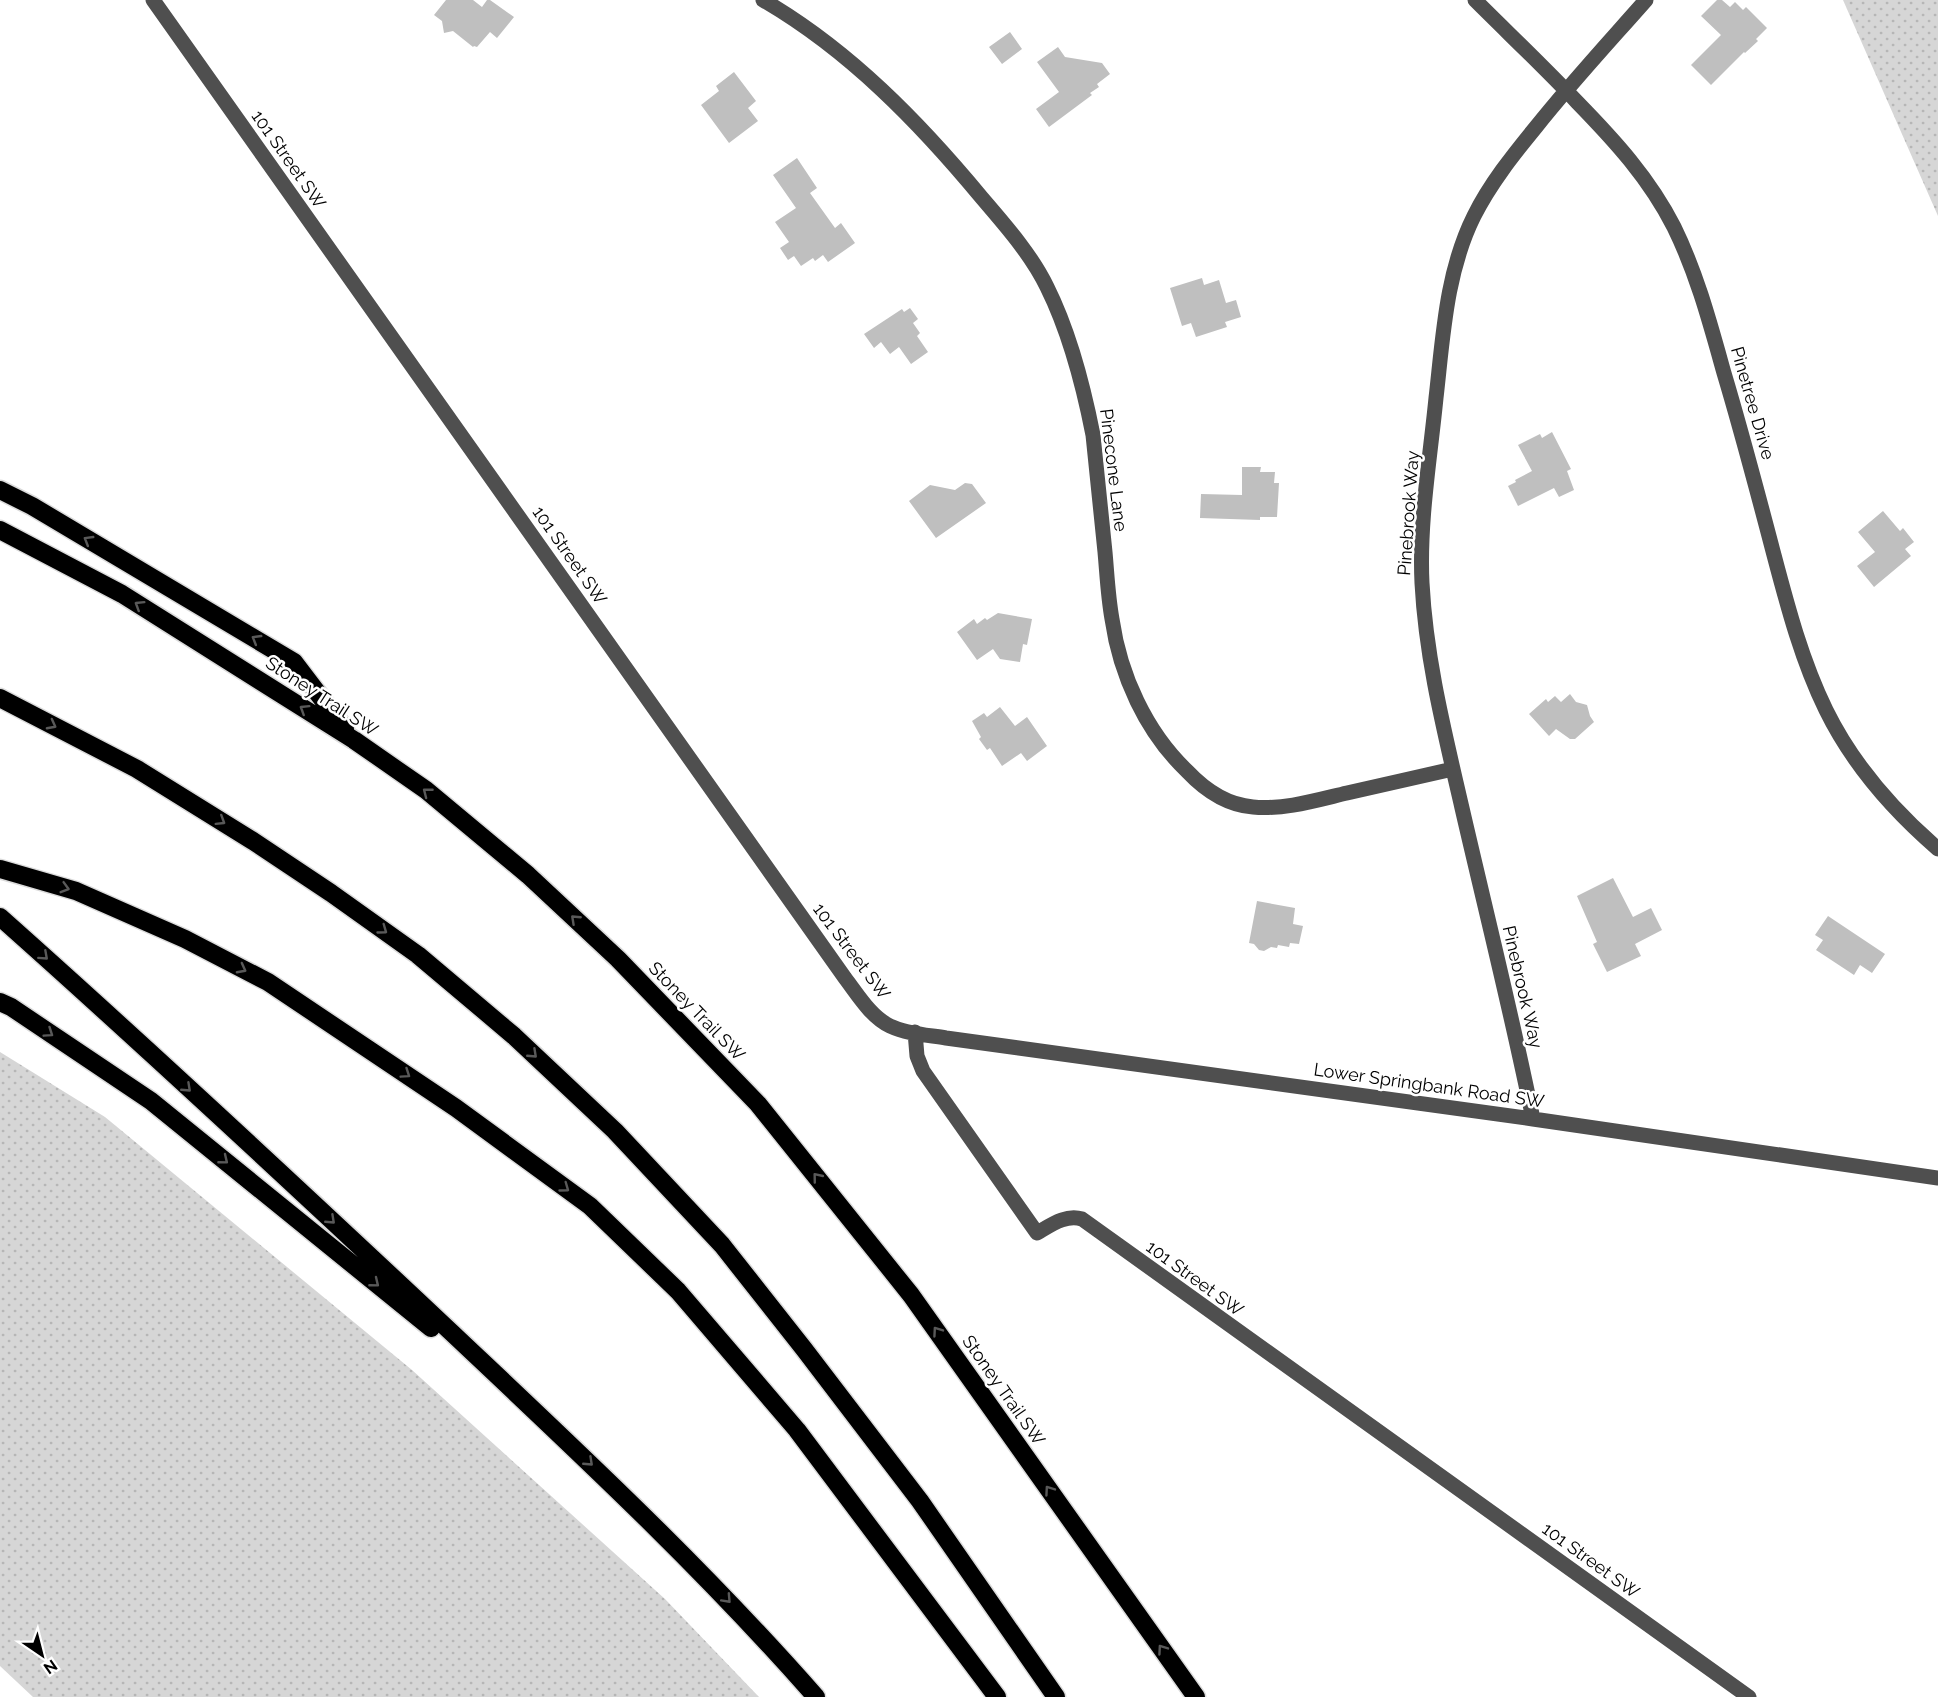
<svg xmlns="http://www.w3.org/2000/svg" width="1938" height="1697" font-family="Raleway,sans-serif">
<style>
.grass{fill:url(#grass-dots)}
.building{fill:#bfbfbf}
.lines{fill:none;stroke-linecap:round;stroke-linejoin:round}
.highway-casing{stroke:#dbdbdb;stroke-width:21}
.minor{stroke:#4f4f4f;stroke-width:15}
.highway{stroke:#000;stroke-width:18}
.oneway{stroke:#595959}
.labels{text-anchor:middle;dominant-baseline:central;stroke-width:5;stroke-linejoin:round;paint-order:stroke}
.street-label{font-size:18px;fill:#000;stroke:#fff}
</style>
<defs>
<pattern id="grass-dots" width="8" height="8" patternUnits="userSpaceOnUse" patternTransform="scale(1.5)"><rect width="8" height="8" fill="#d6d6d6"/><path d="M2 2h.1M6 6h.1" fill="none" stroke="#b6b6b6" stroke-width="1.8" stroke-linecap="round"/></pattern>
</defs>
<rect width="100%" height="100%" fill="#fff"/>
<path class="grass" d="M1843 0H1938V216Z
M0 1052 105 1117 412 1370 665 1599 759 1697H33L0 1666Z"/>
<path class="building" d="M446 0H473L482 7 487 0H490L514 17 497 38 490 32 477 47 474 46 473 47 453 31 444 33 442 21 434 15Z
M1717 0H1722L1730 7 1735 2 1743 10 1746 7 1767 28 1756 39 1758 41 1745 53 1744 52 1711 85 1691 65 1721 35 1701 16Z
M1010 32 1022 49 1002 64 989 47Z
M1058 47 1065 57 1102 63 1110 74 1097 84 1099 87 1090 93 1092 95 1049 127 1036 109 1059 92 1037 62Z
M734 72 756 101 748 108 758 121 729 143 701 105 719 91 716 86Z
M797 158 817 188 810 193 835 228 841 223 855 243 828 262 823 255 815 261 813 258 801 266 794 256 788 260 780 248 789 242 775 222 796 208 773 175Z
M1202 278 1204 285 1219 280 1226 303 1236 300 1241 317 1225 322 1227 327 1196 337 1191 323 1182 326 1170 288Z
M910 308 918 319 913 323 920 333 917 336 928 352 911 364 899 347 890 354 881 342 874 348 864 334 902 309 904 312Z
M1552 432 1571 469 1567 471 1574 490 1559 497 1554 488 1518 506 1508 486 1516 482 1515 480 1532 471 1518 445 1540 434 1542 438Z
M1242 467H1261L1260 472H1275L1274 483H1279L1277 517H1260V520L1200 518 1201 494 1242 495Z
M965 483 972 484 986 503 936 538 909 501 930 485 955 490Z
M1883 511 1900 531 1903 528 1914 542 1905 549 1911 556 1874 587 1857 566 1875 552 1858 532Z
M998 613 1032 619 1027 645 1023 644 1020 662 1000 659 993 649 977 660 957 632 974 619 977 624 985 618 987 620Z
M1570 694 1576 702 1587 705 1590 716 1594 722 1575 739H1570L1556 729 1549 736 1529 714 1546 699 1548 702 1555 696 1561 702Z
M1000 707 1015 726 1027 717 1047 746 1027 761 1021 753 1002 766 990 748 987 750 979 739 981 737 972 721 984 713 987 717Z
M1613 878 1633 917 1651 908 1662 930 1635 944 1641 956 1607 972 1593 944 1597 942 1577 896Z
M1257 901 1295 908 1293 924 1303 926 1299 944 1290 943 1289 947 1278 945 1277 948 1271 947 1264 951 1259 950 1254 944 1249 943Z
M1828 916 1885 954 1872 973 1860 965 1854 975 1816 950 1823 940 1815 935Z"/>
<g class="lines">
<g class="highway-casing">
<path id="highway" d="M0 490 32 506 294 662 345 729
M0 530 122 594 354 740 426 790 528 875 618 959 758 1104 911 1295 1196 1697
M0 698 137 769 253 841 331 893 418 955 514 1036 615 1131 722 1245 804 1349 920 1501 1056 1697
M0 869 76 891 185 939 268 982 456 1108 590 1206 678 1291 797 1430 997 1697
M0 917C153 1053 302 1192 451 1332 577 1451 701 1566 816 1697
M0 1002 11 1007 151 1101 431 1328"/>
</g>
<path class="minor" d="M153 0 845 978C858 995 871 1017 890 1026 907 1034 928 1035 946 1038L1533 1119 1938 1178
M763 0C849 50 919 122 982 198 1005 225 1031 254 1047 287 1070 333 1083 384 1093 435 1097 474 1101 513 1105 552 1107 574 1108 597 1112 619 1120 675 1146 732 1187 771 1204 789 1227 805 1253 807 1284 810 1317 800 1347 793 1382 785 1418 777 1453 769
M1475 0C1509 34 1544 67 1577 102 1615 141 1649 178 1674 227 1697 274 1710 323 1724 373 1742 433 1758 494 1774 555 1788 608 1802 661 1826 710 1852 763 1894 811 1938 849
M915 1032 917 1056 923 1071 1037 1233C1051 1225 1066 1214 1082 1219L1749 1697
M1533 1119C1512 1015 1486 912 1462 808 1445 734 1426 660 1422 583 1419 522 1430 459 1436 398 1443 337 1446 272 1474 216 1490 184 1513 155 1536 127 1571 83 1609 42 1646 0"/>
<use href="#highway" class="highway"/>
</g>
<defs><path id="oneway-chevron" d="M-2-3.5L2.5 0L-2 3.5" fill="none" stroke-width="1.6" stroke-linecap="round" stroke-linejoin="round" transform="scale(1.5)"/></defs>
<g class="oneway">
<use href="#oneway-chevron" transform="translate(88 540) rotate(-149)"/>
<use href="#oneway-chevron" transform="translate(139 605) rotate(-148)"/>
<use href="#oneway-chevron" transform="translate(256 639) rotate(-149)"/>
<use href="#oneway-chevron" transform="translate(304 709) rotate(-148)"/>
<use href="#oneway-chevron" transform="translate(52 725) rotate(28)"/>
<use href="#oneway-chevron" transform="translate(427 792) rotate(-142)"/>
<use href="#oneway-chevron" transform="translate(221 821) rotate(32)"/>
<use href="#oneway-chevron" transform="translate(65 888) rotate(16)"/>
<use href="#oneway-chevron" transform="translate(575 919) rotate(-137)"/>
<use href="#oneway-chevron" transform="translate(383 930) rotate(36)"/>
<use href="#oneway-chevron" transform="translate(44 956) rotate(42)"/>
<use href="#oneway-chevron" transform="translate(242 969) rotate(28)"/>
<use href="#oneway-chevron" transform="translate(49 1033) rotate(34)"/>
<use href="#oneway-chevron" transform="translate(533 1054) rotate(43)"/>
<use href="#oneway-chevron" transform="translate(406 1074) rotate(34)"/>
<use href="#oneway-chevron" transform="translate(187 1088) rotate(43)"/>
<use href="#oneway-chevron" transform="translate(224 1160) rotate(39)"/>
<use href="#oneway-chevron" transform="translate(817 1177) rotate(-129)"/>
<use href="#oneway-chevron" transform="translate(565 1188) rotate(36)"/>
<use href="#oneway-chevron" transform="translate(331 1220) rotate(43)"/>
<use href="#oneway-chevron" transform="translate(375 1283) rotate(39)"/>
<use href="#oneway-chevron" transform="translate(937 1331) rotate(-125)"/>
<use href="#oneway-chevron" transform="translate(589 1462) rotate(43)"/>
<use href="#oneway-chevron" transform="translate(1049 1490) rotate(-125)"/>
<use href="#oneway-chevron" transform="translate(727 1599) rotate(47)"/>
<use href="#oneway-chevron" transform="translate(1162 1649) rotate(-125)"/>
</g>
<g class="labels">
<g class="street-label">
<text transform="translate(289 159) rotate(55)">101 Street SW</text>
<text transform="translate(1753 403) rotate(74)">Pinetree Drive</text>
<text transform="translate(1114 470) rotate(83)">Pinecone Lane</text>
<text transform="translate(1408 513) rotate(-86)">Pinebrook Way</text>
<text transform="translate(570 555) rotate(55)">101 Street SW</text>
<text transform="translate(322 696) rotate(33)">Stoney Trail SW</text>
<text transform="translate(852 951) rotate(53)">101 Street SW</text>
<text transform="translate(1523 987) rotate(77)">Pinebrook Way</text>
<text transform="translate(697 1011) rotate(46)">Stoney Trail SW</text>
<text transform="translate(1429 1085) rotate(8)">Lower Springbank Road SW</text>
<text transform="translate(1195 1278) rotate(36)">101 Street SW</text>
<text transform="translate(1004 1390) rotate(55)">Stoney Trail SW</text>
<text transform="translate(1591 1560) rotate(36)">101 Street SW</text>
</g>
</g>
<g transform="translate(42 1655) rotate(145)" stroke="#ffffff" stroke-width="4.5" paint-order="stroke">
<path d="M0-4.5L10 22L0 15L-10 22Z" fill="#000000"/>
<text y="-9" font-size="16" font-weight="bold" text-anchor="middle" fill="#000000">N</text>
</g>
</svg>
